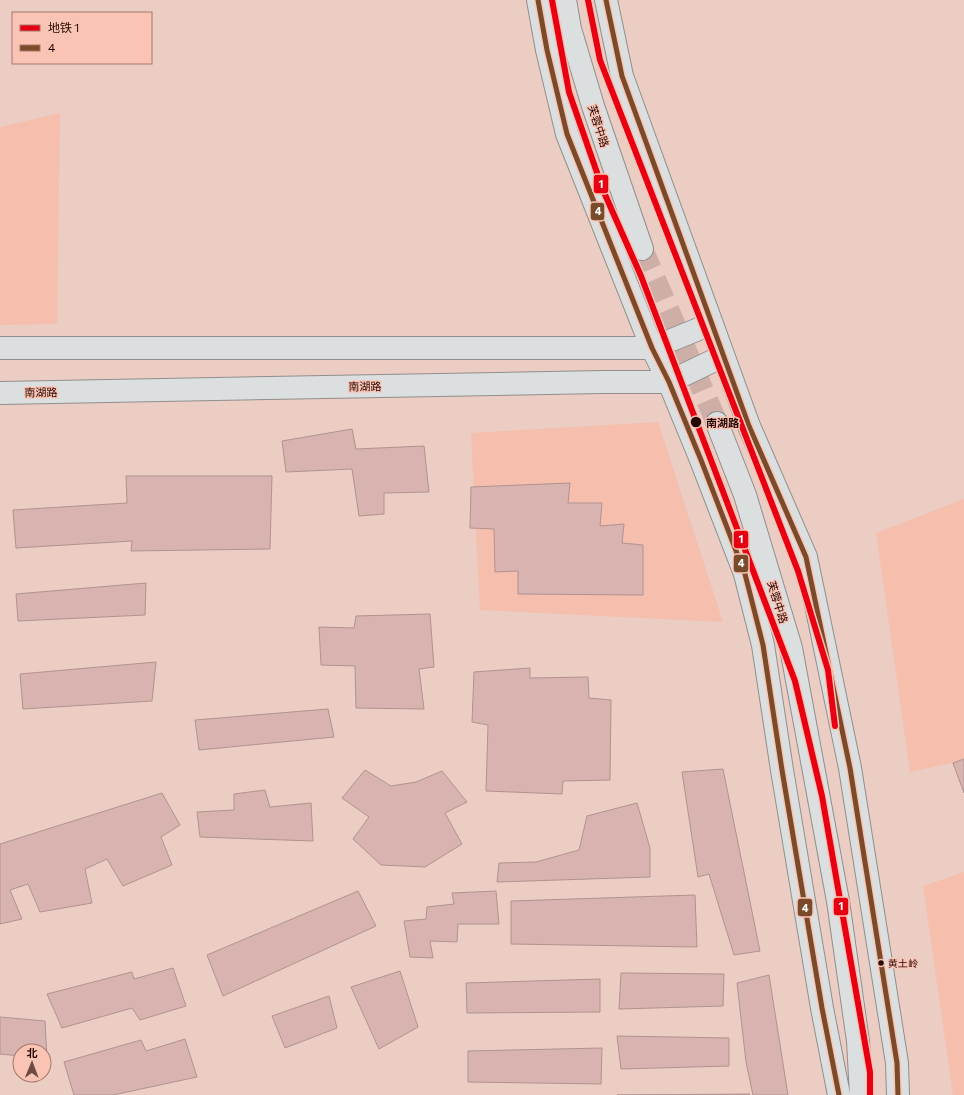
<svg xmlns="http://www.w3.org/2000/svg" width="964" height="1095" font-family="Commissioner,'Noto Sans SC',sans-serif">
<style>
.built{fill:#f5bead}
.building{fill:#d9b3b0;stroke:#b09390}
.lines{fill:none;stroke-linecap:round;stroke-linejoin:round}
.major-tunnel{stroke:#cdafa7;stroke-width:22;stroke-dasharray:22 11;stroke-linecap:butt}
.major-casing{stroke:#918e8d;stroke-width:24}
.major{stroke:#dcdfdf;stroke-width:22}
.bus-1-casing{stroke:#fac4b5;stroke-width:8}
.bus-1{stroke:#7a4b2a;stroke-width:5}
.metro-1-casing{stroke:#fac4b5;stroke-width:9}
.metro-1{stroke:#e60012;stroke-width:6}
.stop-dot{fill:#240601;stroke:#fac4b5;stroke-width:1.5}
.labels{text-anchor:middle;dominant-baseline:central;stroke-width:3;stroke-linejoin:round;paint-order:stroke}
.bus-label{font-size:10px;fill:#240601;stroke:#fac4b5;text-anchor:start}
.street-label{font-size:11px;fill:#240601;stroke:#fac4b5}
.stop-label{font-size:11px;font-weight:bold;fill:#240601;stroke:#fac4b5;text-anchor:start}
.line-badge{stroke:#fac4b5;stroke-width:1.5}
.badge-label{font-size:11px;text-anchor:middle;font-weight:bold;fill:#fff}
</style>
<rect width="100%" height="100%" fill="#ebcdc4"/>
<path class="built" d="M60 113 57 324 0 325V127Z
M658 422 723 622 480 610 471 433Z
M964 499V793L952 763 910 772 876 533Z
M964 872V1095H953L923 886Z"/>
<path class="building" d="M352 429 356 449 424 446 429 492 384 493V514L359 516 352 469 286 472 282 441Z
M126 476H272L270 549 131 551 132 541 16 548 13 510 127 503Z
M570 483 568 503H602L600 526 624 524 622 543 643 545V595L518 594V571L495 572 494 529 470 528 471 487Z
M146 583 145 615 18 621 16 594Z
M430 614 434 667 419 669 424 709 356 708 355 666 321 665 319 627 354 628 356 616Z
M156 662 152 701 23 709 20 674Z
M530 668V678L588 677 589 698 611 700 610 780 563 781 562 794 486 791 488 725 472 722 474 672Z
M328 709 334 737 199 750 195 720Z
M964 759V793L953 763Z
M723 769 760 951 734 955 709 874 698 877 682 772Z
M365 770 391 786 416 782 442 771 467 802 445 813 462 844 425 867 381 865 353 839 369 817 342 798Z
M265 790 270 807 311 803 313 841 200 837 197 812 234 810V794Z
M162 793 180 825 161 837 172 865 123 886 107 859 85 869 92 903 40 912 28 884 10 890 22 919 0 924V844Z
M637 803 650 848V877L497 882 499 863 536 862 579 850 587 816Z
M358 891 376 926 223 996 207 955Z
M496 891 499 924H458L457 942 430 941 433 958 410 957 404 921 426 919 427 907 454 904 452 893Z
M695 895 697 947 511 944V901Z
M173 968 186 1006 140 1020 132 1008 62 1028 47 994 132 972 134 979Z
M400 971 418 1027 379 1049 351 987Z
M621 973 724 974 723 1006 619 1009Z
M769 975 788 1095H753L746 1062 737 983Z
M600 979V1012L467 1013 466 983Z
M329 996 337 1028 285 1048 272 1016Z
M0 1017 45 1021 47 1058H44V1051H20V1056L0 1054Z
M617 1036 729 1038V1066L621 1069Z
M185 1039 197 1077 113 1095H74L64 1062 141 1040 146 1051Z
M602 1048 601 1084 468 1082V1051Z
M750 1094 749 1095H617Z"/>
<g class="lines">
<path class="major-tunnel" d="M642 249 717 423"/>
<g class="major-casing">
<path id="major" d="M538 0 547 50 567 134 652 348 669 382 701 460 745 574 763 645 782 770 822 1008 839 1095
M565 0 570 29 593 106 642 249
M606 0 622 76 749 426 806 557 850 768 897 1063 898 1095
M0 348H652L711 324
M0 393 602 382H669L723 356
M717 423 745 495 791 648 838 901 858 1041 861 1095"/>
</g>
<use href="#major" class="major"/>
<g class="bus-1-casing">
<path id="bus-1" d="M538 0 547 50 567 134 652 348 669 382 701 460 745 574 763 645 782 770 822 1008 839 1095
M606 0 622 76 749 426 806 557 850 768 897 1063 898 1095"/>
</g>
<use href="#bus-1" class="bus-1"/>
<g class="metro-1-casing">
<path id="metro-1" d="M552 0 569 92 603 190 641 276 795 681 822 796 870 1072V1095
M588 0 600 60 798 571 828 670 835 726"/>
</g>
<use href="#metro-1" class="metro-1"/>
</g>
<g class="stop-dot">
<circle cx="696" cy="422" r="6"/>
<circle cx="881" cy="963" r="3.5"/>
</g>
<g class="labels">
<g class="bus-label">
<text x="888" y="963">黄土岭</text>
</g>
<g class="street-label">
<text transform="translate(599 126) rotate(72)">芙蓉中路</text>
<text transform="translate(365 386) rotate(-1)">南湖路</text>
<text transform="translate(41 392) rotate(-1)">南湖路</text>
<text transform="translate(778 602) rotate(73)">芙蓉中路</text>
</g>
<g class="stop-label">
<text x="706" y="422">南湖路</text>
</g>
</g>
<g class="line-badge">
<rect x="593" y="174" width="16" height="20" rx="4" fill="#e60012"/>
<rect x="590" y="202" width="15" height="19" rx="4" fill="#7a4b2a"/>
<rect x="733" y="530" width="16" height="19" rx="4" fill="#e60012"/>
<rect x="733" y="554" width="16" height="19" rx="4" fill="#7a4b2a"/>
<rect x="833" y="897" width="16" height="19" rx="4" fill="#e60012"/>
<rect x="797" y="898" width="16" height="19" rx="4" fill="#7a4b2a"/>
</g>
<g class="badge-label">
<text x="601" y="188">1</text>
<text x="598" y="215">4</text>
<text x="741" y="543">1</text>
<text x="741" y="567">4</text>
<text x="841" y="910">1</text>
<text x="805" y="912">4</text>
</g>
<rect x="12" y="12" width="140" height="52" fill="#fac4b5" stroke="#a4786d"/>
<rect x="20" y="25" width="20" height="6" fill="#e60012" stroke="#a4786d"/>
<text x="48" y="32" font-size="12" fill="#240601">地铁 1</text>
<rect x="20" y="45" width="20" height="6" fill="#7a4b2a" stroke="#a4786d"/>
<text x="48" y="52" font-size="12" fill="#240601">4</text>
<g transform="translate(32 1063) rotate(1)"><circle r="19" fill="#fac4b5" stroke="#a4786d"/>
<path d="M0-3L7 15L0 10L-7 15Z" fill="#6a4c45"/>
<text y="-6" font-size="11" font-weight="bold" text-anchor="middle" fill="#240601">北</text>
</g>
</svg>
